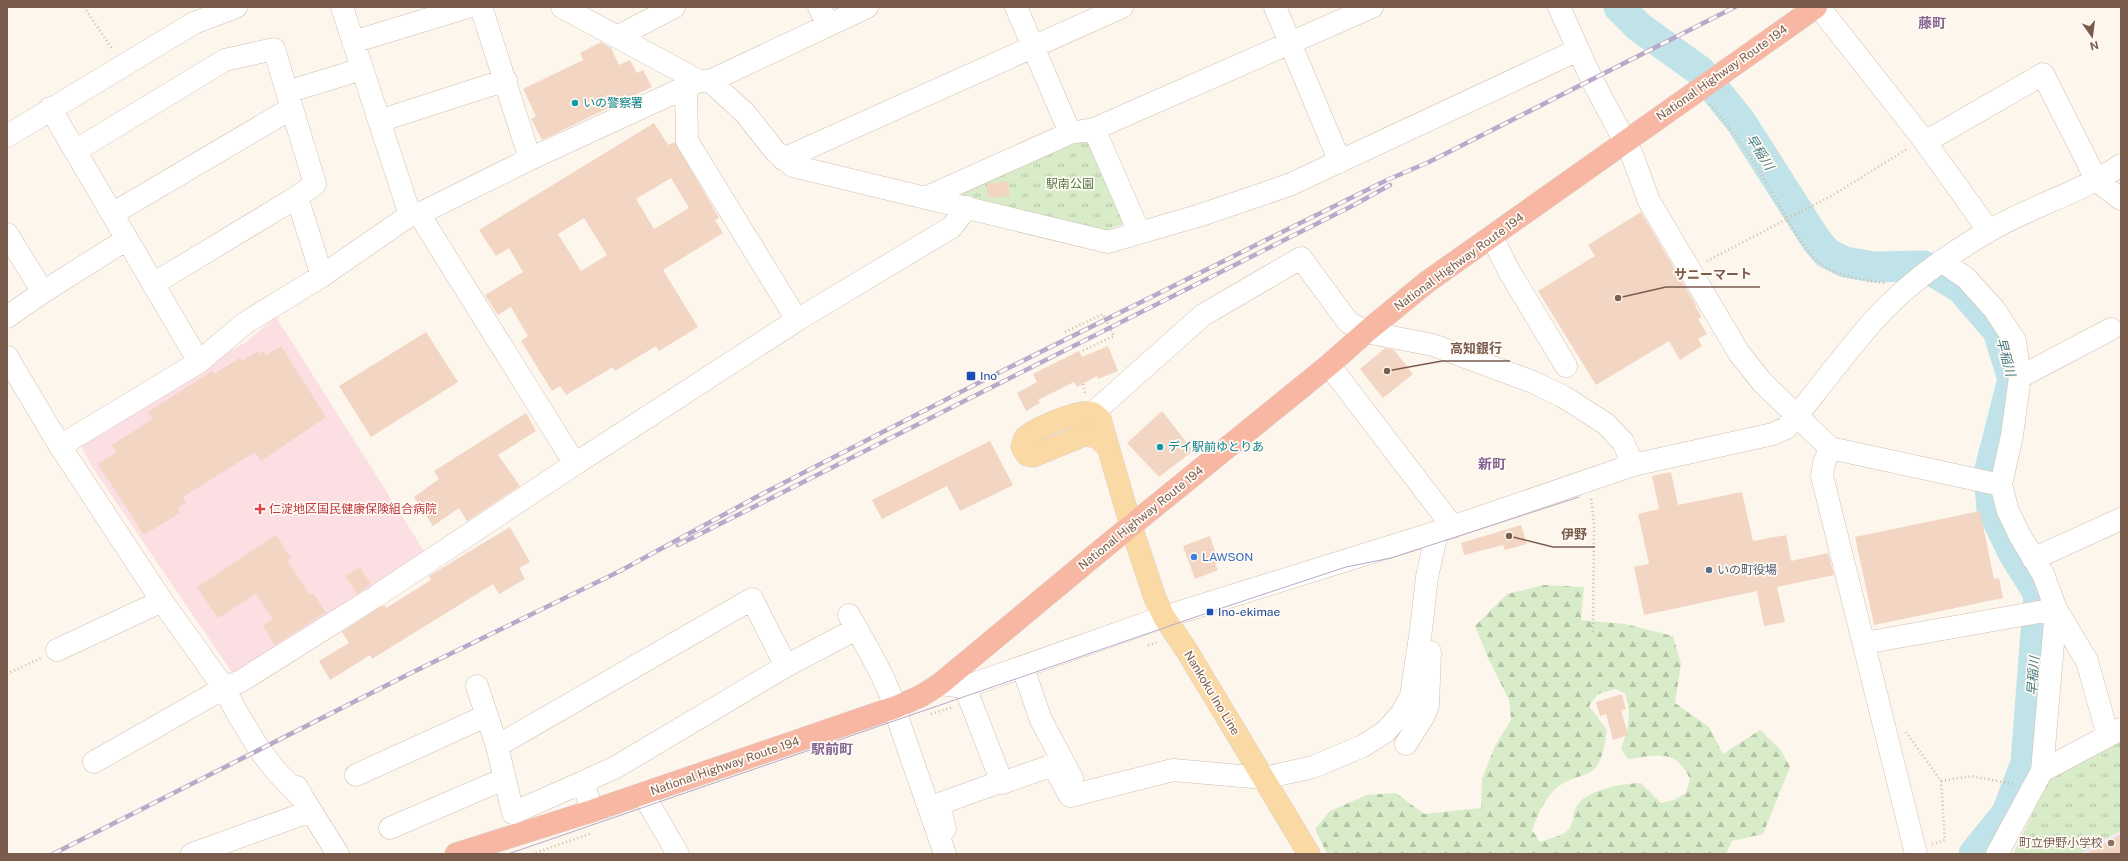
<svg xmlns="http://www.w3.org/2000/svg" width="2128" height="861" font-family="'Public Sans','Noto Sans JP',sans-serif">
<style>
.education{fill:#f3e8fa}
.medical{fill:#fbdfe3}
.forest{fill:url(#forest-firs);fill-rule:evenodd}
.park{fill:url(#park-tufts)}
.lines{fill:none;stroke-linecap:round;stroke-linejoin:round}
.river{stroke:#bfe3e8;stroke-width:31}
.building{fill:#f3d5c3;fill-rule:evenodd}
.minor-casing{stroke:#d1beb0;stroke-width:23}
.major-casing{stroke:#dad1cd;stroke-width:23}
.highway-casing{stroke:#dad1cd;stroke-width:23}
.path{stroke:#d9b8a5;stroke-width:2.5;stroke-dasharray:1 3;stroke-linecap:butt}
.minor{stroke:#fff;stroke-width:22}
.major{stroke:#fbd9a5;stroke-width:22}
.highway{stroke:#f7b7a3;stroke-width:22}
.tram{stroke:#b9a8c9;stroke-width:1}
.rail-casing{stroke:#b9a8c9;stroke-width:4.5}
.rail{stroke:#fffaf3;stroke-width:3;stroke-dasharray:9;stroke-linecap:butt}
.culture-dot{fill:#0f9aa8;stroke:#fffaf3;stroke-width:1.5}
.transit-dot{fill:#1a4fb4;stroke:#fffaf3;stroke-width:1.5}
.health-dot{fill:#e0444e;stroke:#fffaf3;stroke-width:1.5}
.shop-dot{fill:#3f7fe0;stroke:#fffaf3;stroke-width:1.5}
.service-dot{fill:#5c6f8a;stroke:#fffaf3;stroke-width:1.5}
.education-dot{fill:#8d6e63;stroke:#fffaf3;stroke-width:1.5}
.labels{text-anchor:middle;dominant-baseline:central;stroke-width:3.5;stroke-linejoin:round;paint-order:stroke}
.street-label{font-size:12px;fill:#7a5c4d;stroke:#fffaf3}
.culture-label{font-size:12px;fill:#0d838f;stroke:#fffaf3;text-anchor:start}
.park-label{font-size:12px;fill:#537a41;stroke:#fffaf3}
.transit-label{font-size:12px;fill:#164399;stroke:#fffaf3;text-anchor:start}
.health-label{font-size:12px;fill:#be3a42;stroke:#fffaf3;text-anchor:start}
.shop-label{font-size:12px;fill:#366cbe;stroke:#fffaf3;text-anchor:start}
.service-label{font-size:12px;fill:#4e5e75;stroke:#fffaf3;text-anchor:start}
.education-label{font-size:12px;fill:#785e54;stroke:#fffaf3;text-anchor:end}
.water-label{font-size:13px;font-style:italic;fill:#437c86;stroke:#fffaf3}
.quarter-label{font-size:14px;font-weight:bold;fill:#846695;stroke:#fffaf3}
.leader{fill:none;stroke:#7a5c4d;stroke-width:1.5}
.callout-dot{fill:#7a5c4d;stroke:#fffaf3;stroke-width:1.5}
.callout-label{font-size:13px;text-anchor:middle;font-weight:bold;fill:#7a5c4d;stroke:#fffaf3;stroke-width:3.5;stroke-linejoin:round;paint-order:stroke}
</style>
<defs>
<pattern id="forest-firs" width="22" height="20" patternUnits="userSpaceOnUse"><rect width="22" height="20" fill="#d8ecc9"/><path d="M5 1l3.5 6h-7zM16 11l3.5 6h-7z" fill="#b4c2a5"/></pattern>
<pattern id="park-tufts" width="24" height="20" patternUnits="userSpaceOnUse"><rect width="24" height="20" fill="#d8ecc9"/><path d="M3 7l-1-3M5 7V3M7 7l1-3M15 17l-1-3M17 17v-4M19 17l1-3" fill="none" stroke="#b4c2a5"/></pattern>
</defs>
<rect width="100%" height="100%" fill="#fdf6ec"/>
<path class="education" d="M2121 831V854H2079Z"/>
<path class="medical" d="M276 317 426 554 235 677 91 465 77 438 246 342Z"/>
<path class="forest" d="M1544 585 1584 587 1581 620 1625 624 1673 636 1681 664 1675 703 1709 727 1723 754 1760 730 1780 749 1790 767 1763 834 1732 841 1726 854H1327L1315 829 1330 811 1367 795 1396 793 1424 814 1481 808 1482 779 1495 746 1511 720 1509 700 1489 660 1475 626 1507 594ZM1615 689 1625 693C1632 716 1629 726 1621 749L1628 759C1657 755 1676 748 1690 779L1686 793 1674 800 1661 803 1641 783C1624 783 1588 790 1578 804 1572 812 1575 826 1566 832 1559 837 1547 839 1540 842L1532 830C1540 810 1547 791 1567 781 1575 777 1586 776 1593 770 1603 762 1605 742 1607 730L1589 706 1598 694Z"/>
<path class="park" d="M1084 136 1093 142 1126 223 1105 231 963 198 960 189Z
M2121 741V831L2079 854H2013L2048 781Z"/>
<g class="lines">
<path class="river" d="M1619 7 1639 27 1700 71 1741 122 1816 240 1827 253 1845 262 1874 267 1924 266 1961 288 1998 331 2013 379 1989 473 1992 509 2014 554 2039 594 2026 763 2007 813 1974 854"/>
</g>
<path class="building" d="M601 42 611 48 619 65 630 60 637 73 643 70 652 87 542 140 531 119 536 116 523 89 583 60 580 53Z
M654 123 668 145 675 142 719 218 715 220 723 233 663 270 698 327 659 351 656 346 615 371 613 367 566 395 560 386 552 391 521 341 528 336 511 307 498 315 485 295 523 272 509 248 496 256 479 230ZM671 178 689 208 654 229 636 199ZM584 218 607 255 581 271 558 234Z
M1008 181 1010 196 988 198 987 184Z
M1641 212 1696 305 1695 306 1702 317 1698 319 1707 334 1698 339 1702 346 1680 360 1669 341 1596 385 1538 291 1595 256 1588 245Z
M426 332 458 382 371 437 339 386Z
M281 346 326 417 261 461 255 452 183 497 186 503 177 508 180 513 144 535 98 464 116 452 112 445 153 419 148 412 212 371 214 374 240 358 242 361 258 351 259 354 264 351 266 355Z
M1108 346 1118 371 1098 379 1097 376 1077 387 1074 382 1038 400 1040 403 1026 411 1017 393 1037 382 1033 374 1079 351 1082 357Z
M1385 348 1394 350 1413 374 1383 398 1360 369Z
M1162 411 1193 451 1159 477 1127 443Z
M526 413 536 431 498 455 520 486 467 521 459 508 433 526 414 497 439 479 434 471Z
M990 441 1013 485 960 511 947 486 882 519 872 500Z
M1671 472 1678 505 1742 492 1753 541 1786 535 1791 561 1828 553 1834 575 1777 587 1785 622 1764 626 1757 591 1644 615 1634 567 1649 564 1638 514 1659 509 1652 476Z
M1980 511 1994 579 1999 578 2003 598 1874 625 1855 537Z
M1521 525 1527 544 1505 550 1503 545 1464 555 1461 543Z
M510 527 530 562 519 568 525 579 499 594 493 584 372 659 370 655 330 680 319 661 349 643 342 632 380 607 385 605 386 608 431 580 429 576Z
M276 535 291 558 287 560 310 595 313 593 326 612 275 645 263 626 273 619 256 594 218 618 197 587Z
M1210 536 1219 563 1215 564 1218 570 1195 579 1183 546Z
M360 567 371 584 357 594 345 576Z
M1622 694 1626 709 1621 710 1628 735 1613 740 1606 714 1600 716 1596 702Z
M2121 834V854H2085Z"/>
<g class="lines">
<g class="minor-casing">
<path id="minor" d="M342 7 410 215 419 214 530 159 699 81H710L867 7
M481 7 530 159
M562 7 699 81
M819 7 828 24
M1016 7 1070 133
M1275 7 1340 162
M1559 7 1592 80 1632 155 1649 201 1739 353 1762 382 1830 448 2001 485
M1819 7 1923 139 1989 231
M617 37 674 7
M353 42 468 7
M710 81 745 113 775 151 793 166 1108 242 1201 215 1289 185 1578 50
M686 87 687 141 797 320
M287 92 362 69
M50 108 199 362
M379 121 506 80
M1094 129 1139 232
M7 136 194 23 236 7
M1925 142 2043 74 2097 181 2121 199
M75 151 225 60 274 49 315 184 297 197 322 276
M783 159 1122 7
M925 198 1070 133 1094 129 1372 7
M112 214 292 108
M419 214 575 464 797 320 952 227 967 207
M7 234 43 292
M1492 237 1509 271 1566 366
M1941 261 1966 278 1994 309 2015 341 2020 377 2012 435 2001 485 2008 511 2020 536 2043 574 2056 609 2087 661 2108 736
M153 284 297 197
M7 317 43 292 127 239
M7 357 60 446 162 601 224 688 236 711 259 749 276 771 304 800
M1329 365 1453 527
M2020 377 2111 329
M1093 413 1203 315 1301 258 1348 322 1366 332 1433 345 1533 382 1564 397 1606 424 1623 442 1633 465
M60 446 199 362 245 323 322 276 410 215
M1830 448 1824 463 1822 476 1916 854
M2033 559 2121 519
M378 595 575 464
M849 615C868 650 891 685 900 725L945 854
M1864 643 2056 609
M57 650 162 601
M786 666 856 629
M1023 668 1041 720 1072 778
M940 684 965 687 1164 617 1437 532 1633 465 1773 434 1786 428 1796 417C1822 384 1847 351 1874 320 1906 285 1947 255 1989 231 2031 206 2080 193 2121 165
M477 686 497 746
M965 687 1002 783 1053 765 1070 796 1173 770 1264 778 1313 767 1363 746 1385 732 1402 713 1411 696 1421 630 1427 577 1437 532
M1406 744 1423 717 1428 705 1430 652
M94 762 224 688 241 681 370 600
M2042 771 2121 729
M356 775 486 716
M583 782 616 767 786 666 752 599 497 746 513 813 583 782 592 811
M297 787 304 800 338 854
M643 794 678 854
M390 828 504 779
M945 829 939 804 997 783H1002
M192 854 311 811
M1997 854 2042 771 2056 609"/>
</g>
<g class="major-casing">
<path id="major" d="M1108 447 1097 437 1084 435 1033 456 1027 455 1022 447C1023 444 1023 441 1025 438 1033 429 1080 409 1092 413 1095 414 1097 417 1100 419L1131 526 1155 598 1164 617 1187 651 1309 854"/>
</g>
<g class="highway-casing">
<path id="highway" d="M456 854 592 811 896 707 921 696 940 684 1106 546 1329 365 1366 332 1427 282 1816 7"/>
</g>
<path class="path" d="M84 7 113 50
M1707 261 1787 219C1765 179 1741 139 1710 104
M1884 283C1825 274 1819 271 1787 219L1833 195 1907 149
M1065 332 1103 314 1114 336 1082 351
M1083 384 1085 393
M1591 499 1594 522 1593 634
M1148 645 1159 642
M7 674 41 658
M931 714 953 707
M1906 732 1941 781 1945 840 1932 844
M1941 781 1971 776 2013 784
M532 854 592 833"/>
<use href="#minor" class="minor"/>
<use href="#major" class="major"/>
<use href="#highway" class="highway"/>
<path class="tram" d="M508 854 1210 612 1346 567 1391 558 1579 497"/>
<g class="rail-casing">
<path id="rail" d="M678 545 1354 205 1390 185
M53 854 411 673 620 571 760 495 984 380 1387 180 1429 162 1735 7"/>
</g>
<use href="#rail" class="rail"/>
</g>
<g class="culture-dot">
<circle cx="575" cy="103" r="4"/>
<circle cx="1160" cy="447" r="4"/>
</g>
<g class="transit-dot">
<rect x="966" y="371" width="10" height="10" rx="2"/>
<rect x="1206" y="608" width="8" height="8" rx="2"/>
</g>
<path class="health-dot" d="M258 503h4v4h4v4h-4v4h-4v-4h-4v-4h4z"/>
<circle class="shop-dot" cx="1194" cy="557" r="4"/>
<circle class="service-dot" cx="1709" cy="570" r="4"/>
<circle class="education-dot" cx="2111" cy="843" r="4"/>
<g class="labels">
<g class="street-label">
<text transform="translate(1722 73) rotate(-35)">National Highway Route 194</text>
<text transform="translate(1459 262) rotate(-36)">National Highway Route 194</text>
<text transform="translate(1141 518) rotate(-39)">National Highway Route 194</text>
<text transform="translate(1212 693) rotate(59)">Nankoku Ino Line</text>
<text transform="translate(725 766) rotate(-19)">National Highway Route 194</text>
</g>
<g class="culture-label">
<text x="583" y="103">いの警察署</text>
<text x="1168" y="447">デイ駅前ゆとりあ</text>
</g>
<g class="park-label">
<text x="1070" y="184">駅南公園</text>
</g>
<g class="transit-label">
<text x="980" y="376">Ino</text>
<text x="1218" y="612">Ino-ekimae</text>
</g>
<g class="health-label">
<text x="269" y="509">仁淀地区国民健康保険組合病院</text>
</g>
<g class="shop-label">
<text x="1202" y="557">LAWSON</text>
</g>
<g class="service-label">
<text x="1717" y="570">いの町役場</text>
</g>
<g class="education-label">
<text x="2103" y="843">町立伊野小学校</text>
</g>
<g class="water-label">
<text transform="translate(1760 152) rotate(58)">早稲川</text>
<text transform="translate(2006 357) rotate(75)">早稲川</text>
<text transform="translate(2033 676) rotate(-86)">早稲川</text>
</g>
<g class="quarter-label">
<text x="1932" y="23">藤町</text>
<text x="1492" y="464">新町</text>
<text x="832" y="749">駅前町</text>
</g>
</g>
<path class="leader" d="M1618 298L1666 287H1760M1387 371L1442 361H1510M1509 536L1553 547H1595"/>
<g class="callout-dot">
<circle cx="1618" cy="298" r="4"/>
<circle cx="1387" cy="371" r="4"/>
<circle cx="1509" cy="536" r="4"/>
</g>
<g class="callout-label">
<text x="1713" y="279">サニーマート</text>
<text x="1476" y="353">高知銀行</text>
<text x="1574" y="539">伊野</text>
</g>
<rect width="2128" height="861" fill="none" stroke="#7a5c4d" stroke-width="16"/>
<g transform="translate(2092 36) rotate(166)" stroke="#fffaf3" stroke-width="3" paint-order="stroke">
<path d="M0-3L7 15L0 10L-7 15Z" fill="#7a5c4d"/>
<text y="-6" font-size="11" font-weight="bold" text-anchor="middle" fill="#7a5c4d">N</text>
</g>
</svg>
